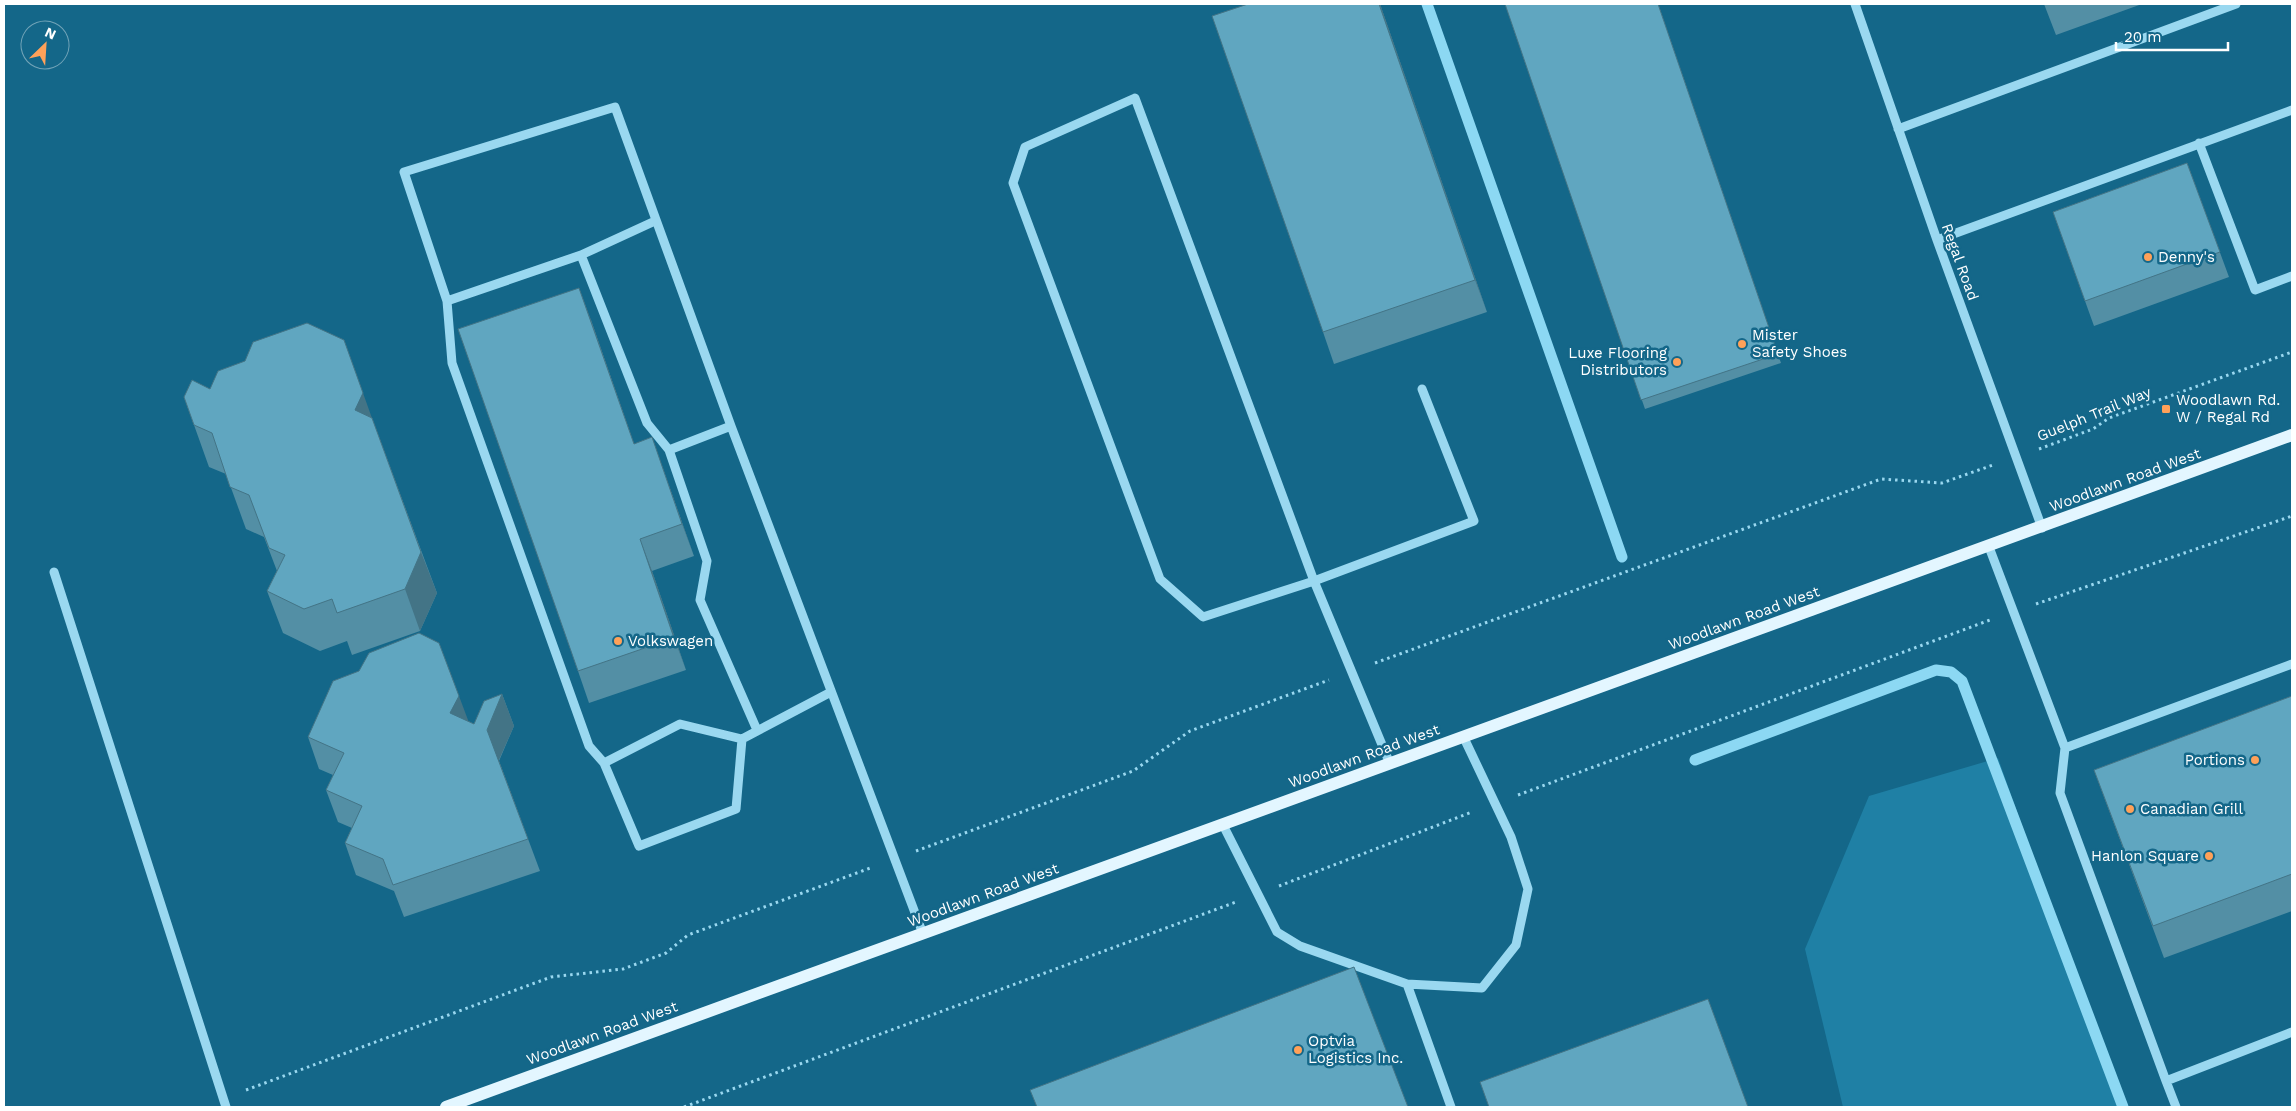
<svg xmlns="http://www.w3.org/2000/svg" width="2296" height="1111" font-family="'Work Sans',sans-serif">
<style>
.green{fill:#1f80a5}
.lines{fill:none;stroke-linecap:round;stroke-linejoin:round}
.stream{stroke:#8cd8f3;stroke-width:11}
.path{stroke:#9ad8f0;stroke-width:3;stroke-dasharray:2.5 4;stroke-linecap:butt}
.minor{stroke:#9ad8f0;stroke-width:9}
.major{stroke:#e3f6ff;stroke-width:12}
.wall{fill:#538fa5}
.shaded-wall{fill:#437486}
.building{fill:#60a6c0;stroke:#437486}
.poi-dot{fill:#ffa159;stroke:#146789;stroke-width:2}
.labels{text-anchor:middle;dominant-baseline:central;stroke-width:5;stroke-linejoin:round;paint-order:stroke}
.poi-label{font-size:15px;fill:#fff;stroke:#146789;text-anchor:start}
.street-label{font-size:15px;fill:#fff;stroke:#146789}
</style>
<rect width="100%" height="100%" fill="#146789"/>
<path class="green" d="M1998 758 2122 1107H1843L1805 949 1869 796Z"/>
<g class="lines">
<path class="stream" d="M1427 4 1622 557
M1695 760 1936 670 1951 672 1962 681 2123 1107"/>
<path class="path" d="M2039 449 2093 429 2109 418 2292 352
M2036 604 2292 516
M1375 663 1881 479 1942 483 1993 465
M1518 795 1990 620
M916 851 1133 771 1190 731 1329 680
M1279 886 1472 812
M246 1090 551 977 623 969 666 953 688 935 873 867
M684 1107 1236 902"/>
<path class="minor" d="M1855 4 1937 240 2042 528
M1898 129 2236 4
M2199 143 2255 290 2292 276
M655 221 581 255 647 423 669 450 707 561 700 600 757 730
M1937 240 2292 110
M581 255 447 301 404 172 615 107 731 426 923 934
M447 301 452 363 589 746 604 763
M669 450 731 426
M1989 547 2065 748 2060 793 2166 1081 2292 1032
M54 572 226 1107
M742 739 680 724 604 763 639 846 736 809 742 739 831 692
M2065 748 2292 664
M1390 764 1314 581 1135 98 1025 147 1013 183 1160 579 1203 617 1314 581 1474 521 1422 389
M1223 825 1277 932 1300 946 1407 984 1482 988 1516 945 1528 889 1511 837 1464 738
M1407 984 1451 1107
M2166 1081 2176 1107"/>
<path class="major" d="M446 1107 2292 435"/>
</g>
<path class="wall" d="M1248 4H1380L1487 312 1334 364 1323 332Z
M1505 4H1658L1781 363 1645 409Z
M2044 4H2142L2056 35Z
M2187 163 2229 277 2094 326 2053 212Z
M591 320 634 444 663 469 694 556 652 571 686 670 589 703 578 671Z
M245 361 377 432 437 593 420 631 352 655 347 641 320 651 283 633 267 591 277 571 264 537 246 529 226 474 209 467 184 397 210 389Z
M359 671 474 724 502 694 514 726 499 761 540 871 404 917 394 891 356 875 345 843 352 828 338 822 326 790 333 775 319 769 308 737Z
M2292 696V911L2164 958 2094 770Z"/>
<path class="shaded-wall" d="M1379 4H1380L1487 312 1475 280Z
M579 288 591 320 645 476 634 444Z
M363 393 378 435 355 410Z
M652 437 663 469 694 556 682 524Z
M640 539 652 571 686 670 674 638Z
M421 552 437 593 420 631 405 589Z
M502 694 514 726 498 762 487 730Z
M459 696 471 728 450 713Z"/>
<path class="building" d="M1248 4H1379L1475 280 1323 332 1212 16Z
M1505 4H1658L1778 354 1641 400Z
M2187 163 2220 252 2085 301 2053 212Z
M579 288 634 444 652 437 682 524 640 539 674 638 578 671 458 329Z
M307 323 344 340 363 393 355 410 372 418 421 552 405 589 337 613 332 599 304 609 267 591 285 555 269 548 249 495 230 487 212 433 194 425 184 397 192 380 210 389 218 371 245 361 253 342Z
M419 633 439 643 459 696 450 713 474 724 484 701 502 694 487 730 528 839 393 885 383 859 345 843 362 806 326 790 344 753 308 737 333 681 359 671 369 653Z
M2292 696V874L2153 926 2094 770Z
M1354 967 1408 1107H1037L1030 1090Z
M1708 999 1748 1107H1489L1480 1082Z"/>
<g class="poi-dot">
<circle cx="2148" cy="257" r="5"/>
<circle cx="1742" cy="344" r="5"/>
<circle cx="1677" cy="362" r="5"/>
<rect x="2161" y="404" width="10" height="10" rx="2.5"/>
<circle cx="618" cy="641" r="5"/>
<circle cx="2255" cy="760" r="5"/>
<circle cx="2130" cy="809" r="5"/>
<circle cx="2209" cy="856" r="5"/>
<circle cx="1298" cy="1050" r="5"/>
</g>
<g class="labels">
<g class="poi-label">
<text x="2158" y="257">Denny's</text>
<text x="1752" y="335">Mister<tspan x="1752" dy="17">Safety Shoes</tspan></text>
<text x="1667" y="353" text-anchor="end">Luxe Flooring<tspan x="1667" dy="17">Distributors</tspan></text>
<text x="2176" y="400">Woodlawn Rd.<tspan x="2176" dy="17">W / Regal Rd</tspan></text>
<text x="628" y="641">Volkswagen</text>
<text x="2245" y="760" text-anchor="end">Portions</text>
<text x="2140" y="809">Canadian Grill</text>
<text x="2199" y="856" text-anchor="end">Hanlon Square</text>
<text x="1308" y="1041">Optvia<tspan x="1308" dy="17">Logistics Inc.</tspan></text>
</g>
<g class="street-label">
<text transform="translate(1960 262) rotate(70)">Regal Road</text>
<text transform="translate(2094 414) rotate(-22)">Guelph Trail Way</text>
<text transform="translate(2125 480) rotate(-20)">Woodlawn Road West</text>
<text transform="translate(1744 618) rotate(-20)">Woodlawn Road West</text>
<text transform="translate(1364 756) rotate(-20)">Woodlawn Road West</text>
<text transform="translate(983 895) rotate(-20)">Woodlawn Road West</text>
<text transform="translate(602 1033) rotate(-20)">Woodlawn Road West</text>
</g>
</g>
<rect width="2296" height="1111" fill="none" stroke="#ffffff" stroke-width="10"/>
<g transform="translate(45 45) rotate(25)"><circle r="24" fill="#146789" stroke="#72a4b8"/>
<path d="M0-4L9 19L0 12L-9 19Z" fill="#ffa159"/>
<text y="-8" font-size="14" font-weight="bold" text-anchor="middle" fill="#ffffff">N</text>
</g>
<path d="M2116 42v8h112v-8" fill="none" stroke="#ffffff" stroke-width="2.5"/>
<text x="2124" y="42" font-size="15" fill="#ffffff" stroke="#146789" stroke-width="4" paint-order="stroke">20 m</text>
</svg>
